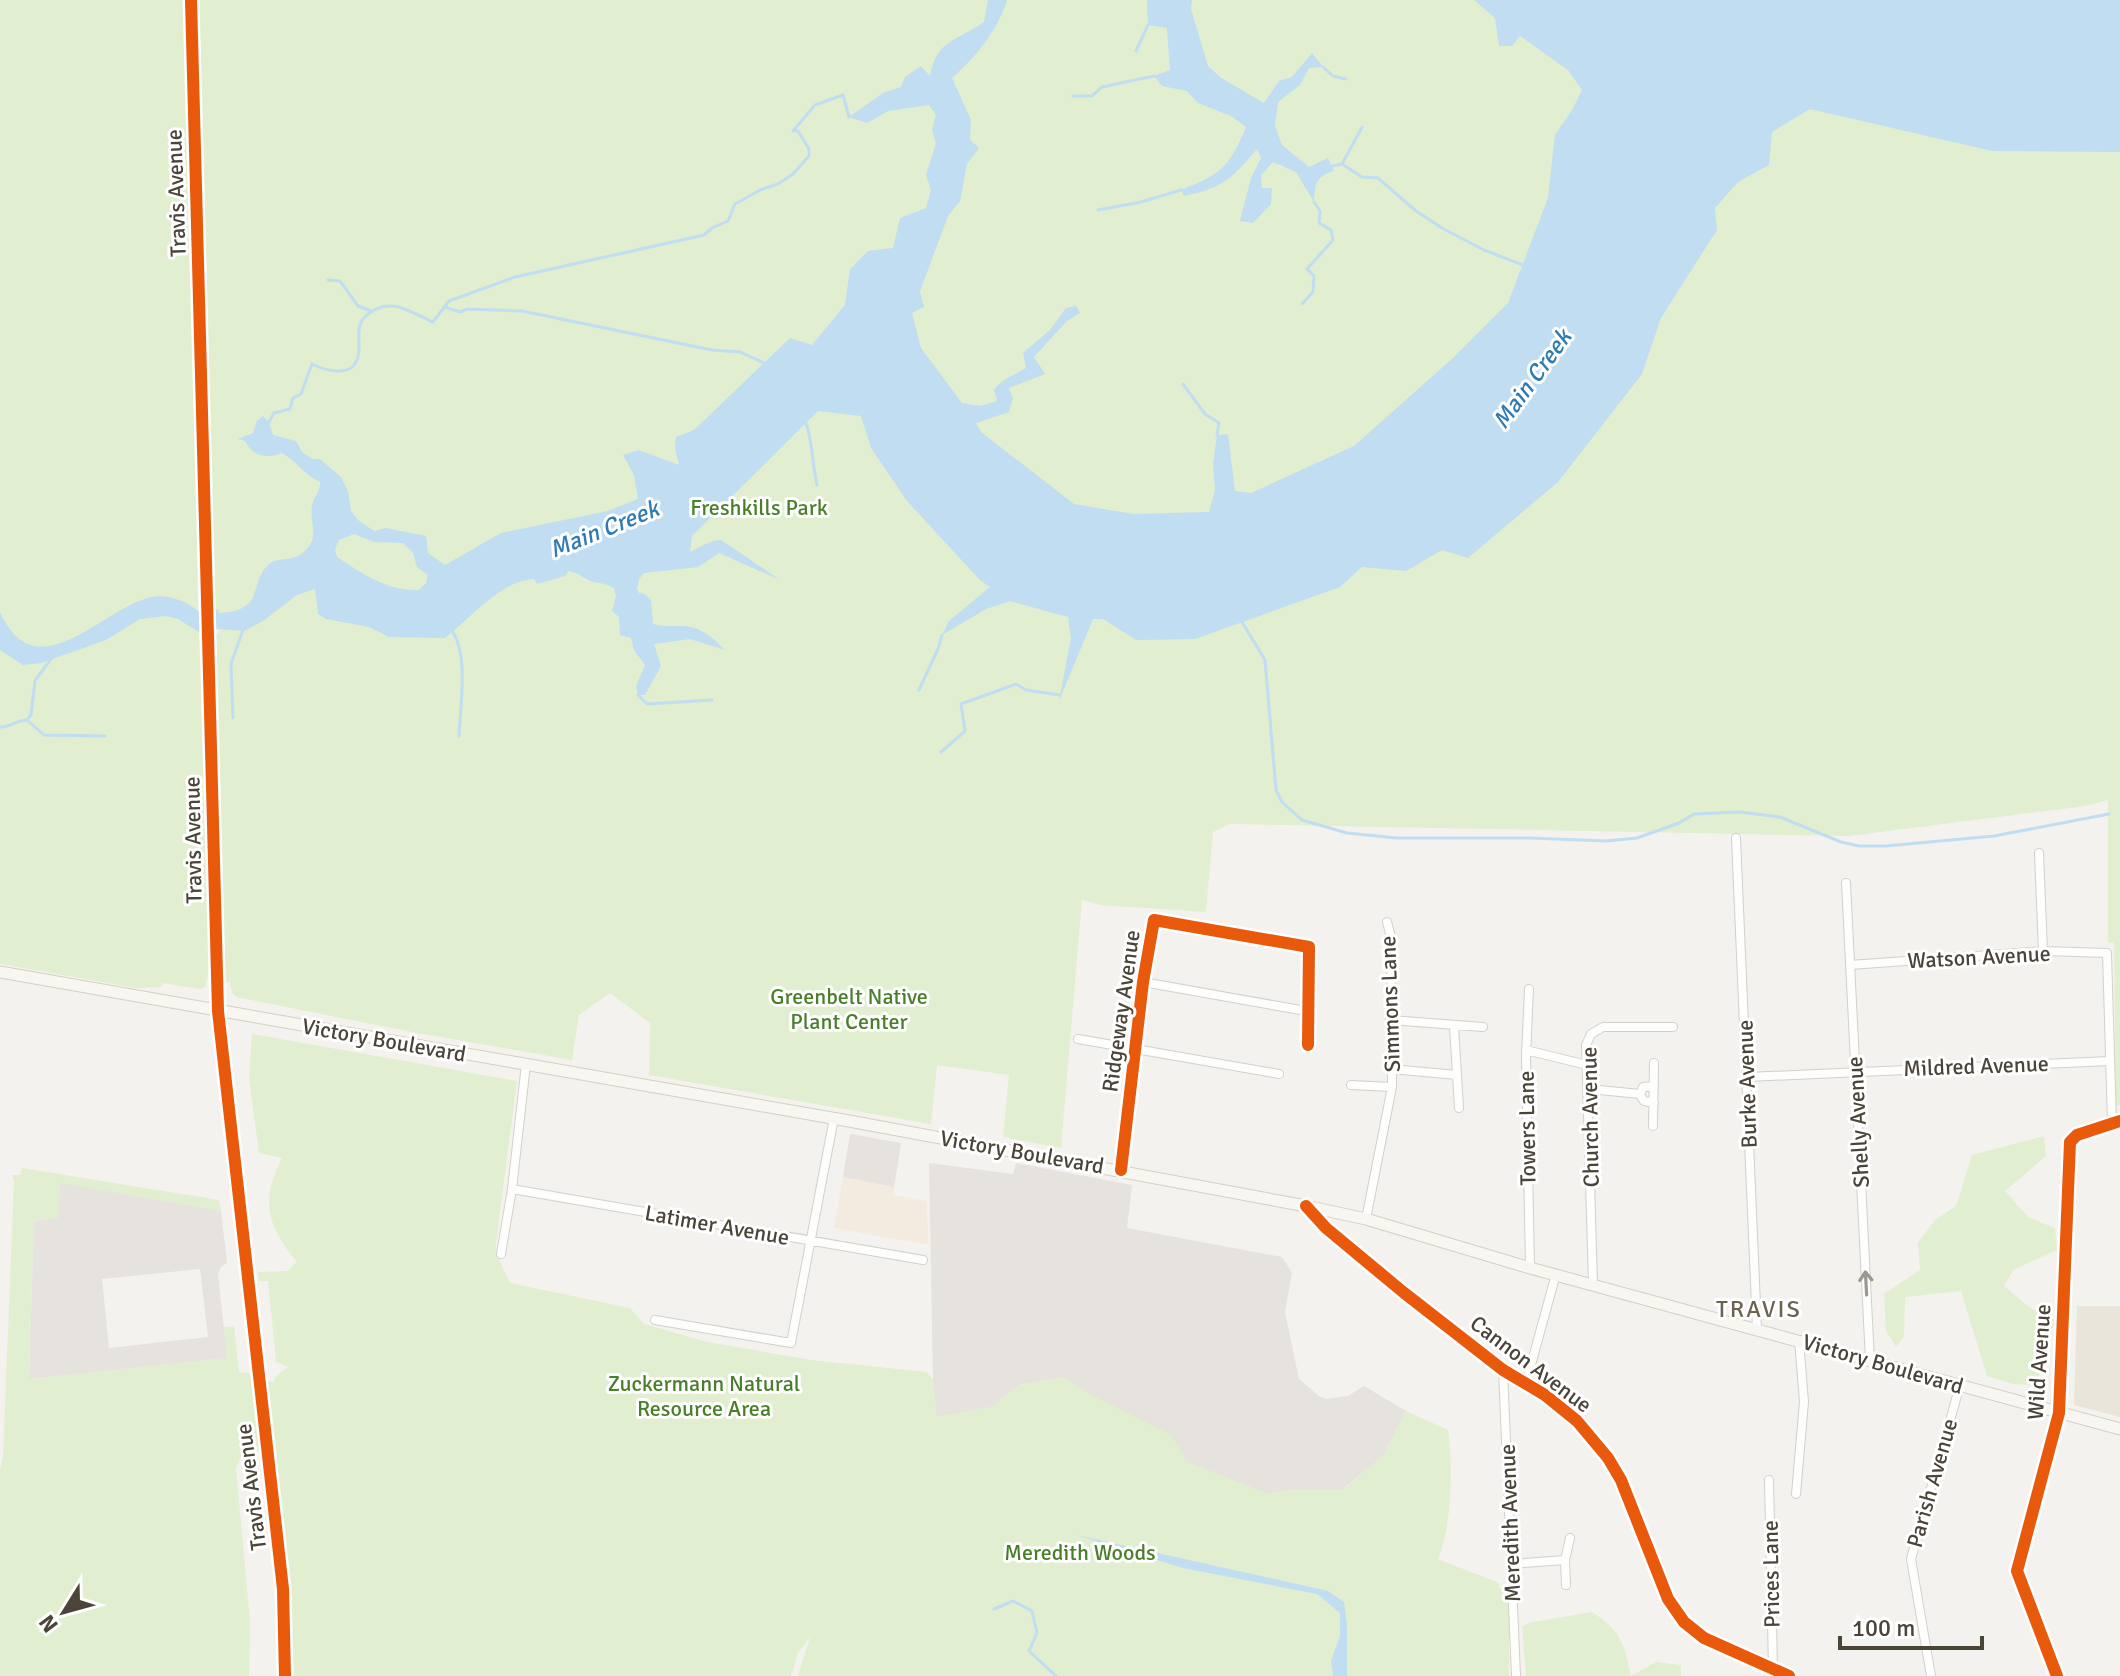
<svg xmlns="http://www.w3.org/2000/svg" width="2120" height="1676" font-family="Signika,sans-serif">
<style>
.commercial{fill:#f3ebdf}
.industrial{fill:#e6e2de}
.education{fill:#eae5da}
.green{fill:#e1eecf}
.parking{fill:#e6e3df;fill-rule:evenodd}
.water{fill:#c0ddf1;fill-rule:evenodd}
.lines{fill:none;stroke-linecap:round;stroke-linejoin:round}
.stream{stroke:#c0ddf1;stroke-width:3}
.minor-casing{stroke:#d2d0cb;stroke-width:10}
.tertiary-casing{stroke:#d2d0cb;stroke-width:12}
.secondary-casing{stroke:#d3cfc5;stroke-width:13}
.minor{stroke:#fdfdfc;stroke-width:8}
.tertiary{stroke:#fdfdfc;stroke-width:10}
.secondary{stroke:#f7f6f1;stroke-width:11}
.cycleway-casing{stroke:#fff;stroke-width:17}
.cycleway{stroke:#e8590c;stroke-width:12}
.oneway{stroke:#9b9791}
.labels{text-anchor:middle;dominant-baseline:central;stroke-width:6;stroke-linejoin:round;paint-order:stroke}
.street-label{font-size:22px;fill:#4b4439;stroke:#fff}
.park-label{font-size:22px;fill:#4a7f2a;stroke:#fff}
.water-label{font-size:24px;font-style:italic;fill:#2e7ab2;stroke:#fff}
.neighbourhood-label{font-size:24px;letter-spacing:2px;fill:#6e6250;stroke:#fff}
</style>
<rect width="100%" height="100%" fill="#f4f2ee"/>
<path class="commercial" d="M850 1134 901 1143 893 1195 926 1201 929 1245 834 1228Z"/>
<path class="industrial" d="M929 1163 1013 1174 1016 1163 1132 1185 1127 1228 1282 1257 1292 1273 1285 1312 1299 1379 1319 1396 1327 1399 1348 1396 1364 1386 1406 1411 1383 1456 1343 1489H1301L1256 1496 1191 1467 1064 1377 1019 1385 992 1407 936 1417 933 1380Z"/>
<path class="education" d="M2077 1306H2120V1417L2074 1405Z"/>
<path class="green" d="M0 0H186L196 380 198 611 206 787 209 971 205 987 200 989 163 983 161 987 136 988 0 964Z
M199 0H2120V1105L2116 1106 2114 943 2108 942V800L2086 806 1849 836 1229 824 1213 832 1206 912 1100 905 1082 900 1061 1148 1003 1137 1009 1075 937 1065 931 1124 649 1075 650 1023 610 993 579 1015 572 1060 412 1032 236 997 232 993 230 982H226L215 697V634L219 633 218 611 215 610 207 370Z
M252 1034 517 1081 496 1243V1253L510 1283 630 1308 644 1324 707 1342 811 1360 927 1372 933 1380 937 1417 992 1407 1019 1385 1064 1377 1090 1394 1170 1434 1188 1462 1269 1494 1301 1489H1344L1383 1456 1406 1411 1448 1430C1453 1467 1452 1526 1438 1559L1499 1583V1588L1504 1589 1509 1599V1676H798L810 1637 798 1653 791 1676H294L288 1579 268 1381 274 1382 275 1377 288 1367 276 1362 268 1281H259L258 1272 287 1271 297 1262C267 1226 260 1201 282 1158L259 1153 249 1079Z
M2044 1136 2046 1156 2005 1191 2028 1217 2055 1228 2057 1250 2013 1270 2004 1286 2029 1307 2055 1320 2036 1385 2013 1384 1987 1376 1961 1291 1905 1297 1904 1337 1896 1347 1886 1331 1884 1294 1920 1270 1918 1243 1935 1220 1956 1206 1972 1155Z
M22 1168 219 1200 221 1211 60 1184 58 1218 34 1221 29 1369 30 1379 226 1358 224 1327 234 1326 239 1372 249 1373 253 1380 261 1446 256 1453 243 1452 236 1468 250 1621 249 1676H0V1469L3 1457 14 1181 12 1175H21Z
M1592 1612C1621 1631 1624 1643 1631 1676L1656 1662 1681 1665V1676H1526L1522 1626 1528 1623Z"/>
<path class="parking" d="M850 1134 901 1143 894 1187 843 1177Z
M60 1183 221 1211 227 1263 221 1267 218 1274 227 1358 29 1379 34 1221 58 1218ZM200 1269 208 1337 109 1348 102 1279Z"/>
<path class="water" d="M988 0H1007C998 30 976 57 952 78L971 120 970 140 979 148 967 164 960 201 948 216 920 291 924 307 912 313 921 348 962 403 980 406 997 401 994 390C1004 377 1013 376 1026 368L1023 353 1050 330 1066 308 1076 306 1080 313 1067 321 1034 357 1045 374 1009 388 1013 398 1009 412 976 423 981 432 1074 504 1133 514 1209 512 1215 490 1213 465 1217 435 1228 434 1235 491 1251 493 1354 446 1453 358 1508 303 1548 198 1555 135 1572 110 1582 90 1568 70 1520 36 1512 46H1499L1495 18 1474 0H2120V152L1992 151 1810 109 1772 132 1769 165 1738 182 1715 208 1717 230 1661 318 1642 374 1558 482 1468 558 1442 550 1406 571 1362 567 1340 587 1195 639 1136 640 1103 619H1093L1059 701 1071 638 1068 617 1010 601 986 609 942 635 949 621 990 587 980 580 907 501 871 448 861 416 818 411 692 536 690 552C699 548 710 540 720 540 724 541 771 574 780 580L719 553 698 567 644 573 639 579 637 589 639 593 645 594 651 600 653 624C662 627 670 626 680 626 700 626 711 636 725 650L690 639 654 644 661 666 645 695H638L636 686 645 665 634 650 631 638 620 635 619 617 612 611 616 596 614 588C606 583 602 584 594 582 585 580 582 574 569 571L565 576 537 584 534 579C501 580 470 619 445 638L389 637 369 627 326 619 318 614 315 589 297 595 263 621 244 631 219 629 199 632 178 619 166 616 140 619 106 640 41 663 23 665 0 650V612C37 693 101 608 152 597 168 594 186 601 198 611L218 610 219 613C265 611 249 584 268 565 276 557 289 561 298 556 323 540 309 526 312 505 314 496 321 491 320 482 305 475 296 461 282 453 267 459 253 457 245 441L238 439 253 433 257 421 263 416 269 422 273 435 296 441 302 452 312 459H320L341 477 348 491 351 511 358 520 374 531 386 528 426 536 428 553 445 565 501 533 608 511 638 499 634 475 623 455 639 450 679 465 675 449 676 437 694 430 790 338 812 345 845 305 850 269 868 251 893 248 900 218 926 208 931 190 926 175 936 143 932 130 936 115 929 105 888 111 867 123 849 117 883 93 901 87 905 77 921 66 930 76C936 40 957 41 984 22ZM354 534 374 542 403 543 413 553 417 567 428 575 426 583 419 590C387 591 363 574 337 557L335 549 339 540Z
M1147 0H1192L1191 9 1208 66 1221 78 1264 103 1279 81 1292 77 1312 53 1323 67 1309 68 1300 85 1278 102 1275 126 1282 145 1309 167 1328 158 1334 171C1316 176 1315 184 1314 202L1296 172 1273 162 1261 175 1262 188H1272L1271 204 1253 223 1240 221 1251 178 1261 158 1257 149C1231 179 1225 187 1184 196L1181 190C1221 174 1229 168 1246 127L1231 116 1198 103 1187 91 1162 86 1154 76 1170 70 1167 28 1148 25Z
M1076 1535 1328 1591 1344 1602 1347 1625V1676H1333L1331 1661 1340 1636V1613L1317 1594 1183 1568Z"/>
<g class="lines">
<path class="stream" d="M1136 51 1148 25
M1323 67 1333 76 1346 79
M1073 96H1092L1102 87 1154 76
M1342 164 1362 177 1378 178 1416 211 1442 228 1484 250 1523 265
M1332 166 1342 164 1362 127
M1098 210 1141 202 1181 190
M328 280 340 281 358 306 371 311
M1302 304 1313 292 1314 276 1307 269 1333 240 1331 230 1319 223 1320 211 1314 202
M444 307 460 312 467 309 522 311 712 350 740 352 764 363
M1183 384 1205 414 1219 423 1217 435
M269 422 274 413 290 409 293 398 301 394 312 364C324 370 350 378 357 360 364 341 349 324 374 310 381 306 390 305 398 307 410 310 422 317 433 322L449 301 515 277 704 235 712 228 728 221 735 204 760 190 778 184 793 174 809 156V149L798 131H793L815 105 843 95 849 117
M806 423C813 443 812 464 817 485
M1242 622 1265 660 1276 790 1282 802 1302 820 1347 833 1396 838H1530L1606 841 1637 838 1679 823 1694 814 1740 812 1780 817 1841 842 1859 846H1886L1994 836 2109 814
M452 631C469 654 460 708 459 736
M919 690 938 649 942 635
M638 695 647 704 712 700
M233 718 231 664 244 627
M27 720 44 735 105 736
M0 727C10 728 16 720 27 720L31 715 35 681 53 656
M941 752 965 731 961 704 1016 684 1026 690 1060 695
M994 1609 1013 1601 1032 1611 1037 1633 1029 1651 1056 1676"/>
<g class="minor-casing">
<path id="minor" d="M1736 838 1757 1329
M2039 853 2043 951
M1846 883 1870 1361
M1850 965 2043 951 2107 953 2112 1123
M1143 982 1306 1011
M1529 989 1526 1056 1530 1268
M1390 1020 1483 1027
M1454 1026 1459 1108
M1078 1039 1279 1074
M1526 1050 1587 1065
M1391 1069 1457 1075
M1747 1077 2110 1061
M1351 1085 1392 1087
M1589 1089 1640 1094
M1654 1103 1644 1101 1640 1095 1643 1087 1654 1086
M1653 1126 1654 1063
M1121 1170 1143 982 1154 920 1309 947 1308 1045
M512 1189 923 1260
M1306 1206 1326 1228 1403 1292 1503 1370 1545 1395 1577 1421 1608 1458 1621 1480 1668 1599 1684 1622 1704 1638 1789 1676
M1366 1219 1392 1087 1391 937 1387 922
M501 1254 512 1189 526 1064
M1593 1284 1586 1045 1591 1034 1603 1027H1673
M655 1320 791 1343 834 1118
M1503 1370 1516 1676
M1526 1383 1556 1274
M1769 1480 1773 1669
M1796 1494 1804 1402 1799 1340
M1512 1564 1565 1560
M1566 1585 1565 1560 1570 1538
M1931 1676 1911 1559 1960 1385
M2057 1676 2017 1571 2059 1413 2070 1142 2077 1135 2120 1121"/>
</g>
<g class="tertiary-casing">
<path id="tertiary" d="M191 0 218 1011 283 1589 285 1676"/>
</g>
<g class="secondary-casing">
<path id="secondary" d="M0 972 849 1121 1306 1206 1366 1219 1530 1268 2120 1429"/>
</g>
<use href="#minor" class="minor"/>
<use href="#tertiary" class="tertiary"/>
<use href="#secondary" class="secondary"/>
<g class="cycleway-casing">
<path id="cycleway" d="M191 0 218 1011 283 1589 285 1676
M1121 1170 1143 982 1154 920 1309 947 1308 1045
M1306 1206 1326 1228 1403 1292 1503 1370 1545 1395 1577 1421 1608 1458 1621 1480 1668 1599 1684 1622 1704 1638 1789 1676
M2057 1676 2017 1571 2059 1413 2070 1142 2077 1135 2120 1121"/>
</g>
<use href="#cycleway" class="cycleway"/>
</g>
<defs><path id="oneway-shaft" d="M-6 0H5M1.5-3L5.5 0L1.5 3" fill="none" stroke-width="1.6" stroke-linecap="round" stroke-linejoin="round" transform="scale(2)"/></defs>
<use class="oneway" href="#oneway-shaft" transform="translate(1866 1283) rotate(-93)"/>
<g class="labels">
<g class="street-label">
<text transform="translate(176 193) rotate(-92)">Travis Avenue</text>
<text transform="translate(193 840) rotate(-91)">Travis Avenue</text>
<text transform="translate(1979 957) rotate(-3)">Watson Avenue</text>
<text transform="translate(1390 1004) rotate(-92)">Simmons Lane</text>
<text transform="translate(1121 1011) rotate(-82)">Ridgeway Avenue</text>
<text transform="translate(384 1040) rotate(10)">Victory Boulevard</text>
<text transform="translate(1976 1066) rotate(-2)">Mildred Avenue</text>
<text transform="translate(1747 1084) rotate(-92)">Burke Avenue</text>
<text transform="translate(1590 1117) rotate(-91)">Church Avenue</text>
<text transform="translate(1858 1122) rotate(-93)">Shelly Avenue</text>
<text transform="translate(1527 1128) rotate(-91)">Towers Lane</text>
<text transform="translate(1022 1152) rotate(10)">Victory Boulevard</text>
<text transform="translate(717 1225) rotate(10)">Latimer Avenue</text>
<text transform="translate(2039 1362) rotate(-86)">Wild Avenue</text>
<text transform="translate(1531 1364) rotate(37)">Cannon Avenue</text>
<text transform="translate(1883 1364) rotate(16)">Victory Boulevard</text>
<text transform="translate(1932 1483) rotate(-74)">Parish Avenue</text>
<text transform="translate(251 1487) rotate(-97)">Travis Avenue</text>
<text transform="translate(1510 1523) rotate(-92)">Meredith Avenue</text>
<text transform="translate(1771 1574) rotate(-91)">Prices Lane</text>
</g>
<g class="park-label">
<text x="759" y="507">Freshkills Park</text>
<text x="849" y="996">Greenbelt Native<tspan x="849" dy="25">Plant Center</tspan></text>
<text x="704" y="1383">Zuckermann Natural<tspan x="704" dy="25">Resource Area</tspan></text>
<text x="1080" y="1552">Meredith Woods</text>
</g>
<g class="water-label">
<text transform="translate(1532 379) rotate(-54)">Main Creek</text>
<text transform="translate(604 529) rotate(-22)">Main Creek</text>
</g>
<g class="neighbourhood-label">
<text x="1759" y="1309">TRAVIS</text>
</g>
</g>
<g transform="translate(64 1612) rotate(233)" stroke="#ffffff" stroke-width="6" paint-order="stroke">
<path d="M0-6L14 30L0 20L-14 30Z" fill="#4b4439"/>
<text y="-12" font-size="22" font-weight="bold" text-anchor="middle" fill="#4b4439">N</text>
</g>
<path d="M1840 1636v12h142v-12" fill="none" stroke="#4b4439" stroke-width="4"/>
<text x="1852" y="1636" font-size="24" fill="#4b4439" stroke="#ffffff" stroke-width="6" paint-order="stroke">100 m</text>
</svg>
